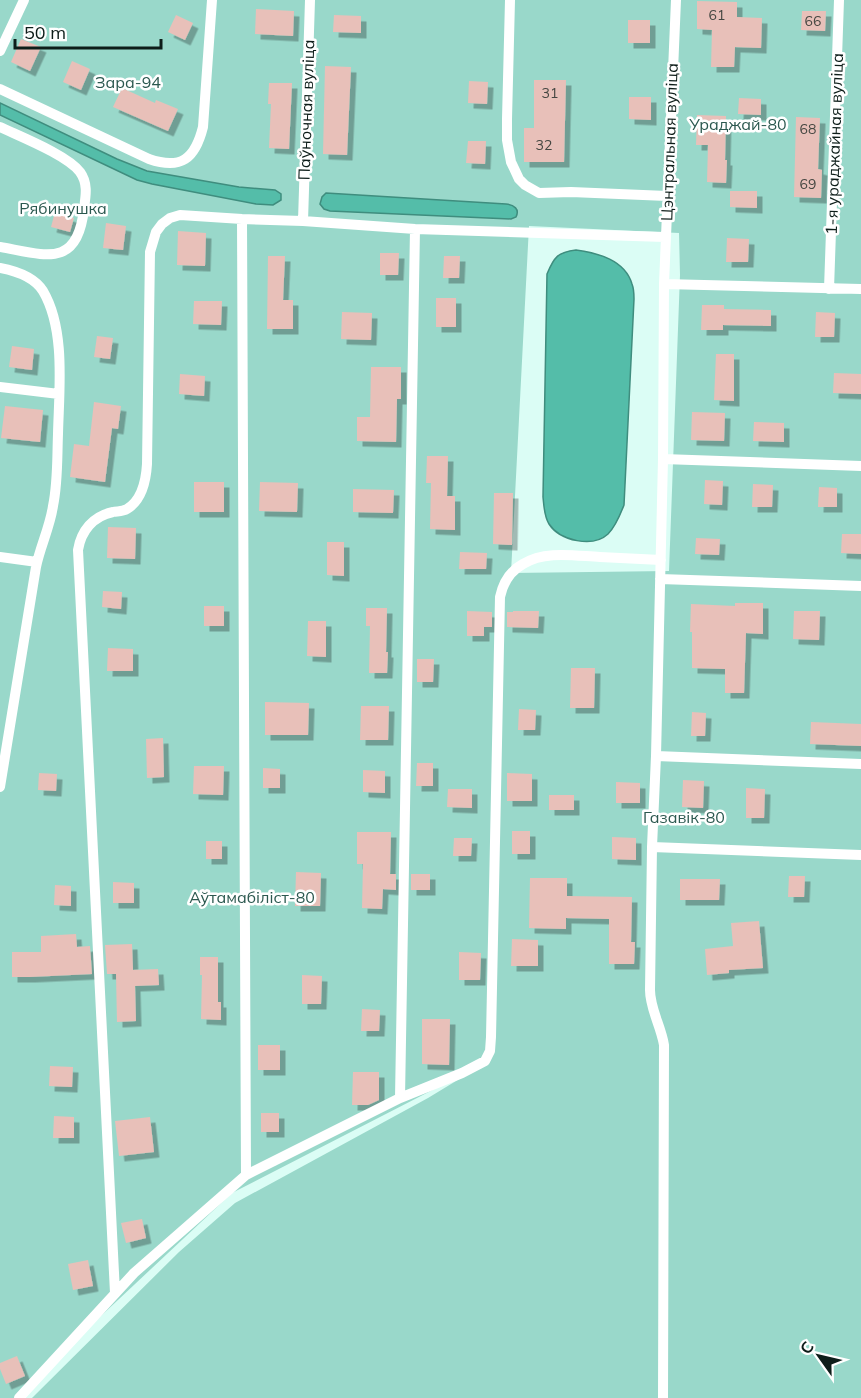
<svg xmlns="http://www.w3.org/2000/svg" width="861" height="1398" font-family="Mulish,sans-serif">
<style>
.green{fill:#99d8ca;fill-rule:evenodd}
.water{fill:#54bda9;stroke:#3f8d7e;stroke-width:1.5}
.building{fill:#e8c0b9;filter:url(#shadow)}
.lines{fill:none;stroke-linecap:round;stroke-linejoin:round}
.service{stroke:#fff;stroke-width:10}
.labels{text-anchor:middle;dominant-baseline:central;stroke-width:5;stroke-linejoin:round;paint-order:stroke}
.number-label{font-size:14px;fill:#444641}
.park-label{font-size:16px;fill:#2b584f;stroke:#fff}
.street-label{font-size:16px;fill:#0d1d19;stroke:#fff}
</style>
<defs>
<filter id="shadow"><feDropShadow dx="5.5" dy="5.5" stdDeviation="0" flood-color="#0004"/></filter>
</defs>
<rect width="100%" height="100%" fill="#dbfdf5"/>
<path class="green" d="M0 0H861V1398H32L179 1252 235 1203 428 1098 489 1061 232 1193 70 1345 21 1398H0ZM529 226 679 233 680 275 669 571 511 573Z"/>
<path class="water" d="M0 103 117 159 147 171 239 187 275 190 281 194V200L273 205 256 204 152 184 137 180 0 115Z
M326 193 506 204C514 205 520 209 516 217L511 219 330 211 324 209 320 204 322 197Z
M576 250C598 253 625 260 632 284 634 289 634 294 634 299L624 505C620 515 616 526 608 534 593 548 560 541 549 524 544 516 544 506 543 497L547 274C554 257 558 252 576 250Z"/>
<path class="building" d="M697 1 737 2V17L762 18 761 48 735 47 734 67H711L712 30 697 29Z
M256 9 294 11 293 36 255 34Z
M802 11H826L825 31 801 30Z
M176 15 193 23 185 40 168 32Z
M334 15 361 16V33L333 32Z
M628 20H650V43H628Z
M21 39 41 47 30 71 11 62Z
M72 61 90 69 81 90 63 82Z
M325 66 351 67 347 155 323 154Z
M534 80H566L564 162H524V128H534Z
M469 81 488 82 487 104 468 103Z
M269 83H292L289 149 269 148 271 104H268Z
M122 88 155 103 156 100 178 109 168 131 113 107Z
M629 97H651V120L629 119Z
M739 98 761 99V115L738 114Z
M697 115 726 116 725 160H727L726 183 707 182 708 145H696Z
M796 117 820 118 818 169 822 170 821 198 794 197Z
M468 141H486L485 164 466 163Z
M730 191H757V208L730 207Z
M55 212 74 218 70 232 51 227Z
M106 223 126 226 123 250 103 248Z
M178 231 206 233 205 266 177 265Z
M727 238 749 239 748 262H726Z
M380 253H399L398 275H380Z
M268 256H285L283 300H293V329H267Z
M444 256H460L459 278H443Z
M436 298H456V327H436Z
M194 301H222L221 325 193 324Z
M702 305H724V309L771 310V326L723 325V330H701Z
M342 312 372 313 371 340 341 339Z
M816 312 835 313 834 337H815Z
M97 336 113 338 110 359 94 357Z
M12 346 34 349 32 370 9 367Z
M716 354H734V401L714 400Z
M371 367H401V399H397L396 442 357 441V417H370Z
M834 373 861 374V394L833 393Z
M180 374 205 376 204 396 179 394Z
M94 402 121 406 118 429 112 428 105 482 70 477 74 444 89 446Z
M5 406 43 410 40 442 1 438Z
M692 412 725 413 724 441 691 440Z
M754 422 784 423V442L753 441Z
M427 456H448L447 496H455V530L430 529 431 483H426Z
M705 480 723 481 722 505 704 504Z
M194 482H224V512H194Z
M260 482 298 483 297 512 259 511Z
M753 484 773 485 772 507H752Z
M819 487 837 488V507H818Z
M353 489 394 490 393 513 353 512Z
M494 493H513L512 545 493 544Z
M108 527 136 528 135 559 107 558Z
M842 534H861V554L841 553Z
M696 538 720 539 719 555 695 554Z
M327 542H344V576L327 575Z
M460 552 487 553 486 569H459Z
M103 591 122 592 121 609 102 607Z
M735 603H763V634L746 633 744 693H725V669L692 668V632H690L691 604 735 606Z
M204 606H224V626H204Z
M366 608H387L386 652H388L387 673H369L370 626H366Z
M467 611 492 612V627H484V636H467Z
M513 611H539L538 628 507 627V612H513Z
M794 611H820L819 640 793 639Z
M308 621H326V657L307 656Z
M108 648 133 649V671H107Z
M417 659H434L433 682H417Z
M571 668H595L594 708H570Z
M265 702 309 703 308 735H265Z
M361 706H389L388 740H360Z
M519 709 536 710 535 730H518Z
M692 712 706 713 705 736H691Z
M811 722 861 724V746L810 744Z
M163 738 164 777 147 778 146 739Z
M417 763H433V786H416Z
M194 766H224L223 795 193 794Z
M263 768 280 769V788H263Z
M363 770 385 771V793L363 792Z
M39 773 57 774 56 791 38 790Z
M507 773 532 774V801H507Z
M683 780 704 781 703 808 682 807Z
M616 782 640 783V803H616Z
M746 788 765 789 764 818H746Z
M448 789H472V808L447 807Z
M549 795H574V810H549Z
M512 831H530V854H512Z
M357 832H391L390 874H396V890L383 889 382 909 362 908 363 864H357Z
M612 837 636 838V860L612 859Z
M454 838H472L471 856H453Z
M206 841H222V859H206Z
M296 872 321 873 320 906H295Z
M411 874H430V890H411Z
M789 876H805L804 897H788Z
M530 878H567V896L632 897 631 942H635L634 964H609V919L566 918V929L529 928Z
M680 879H720L719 900H680Z
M113 882 134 883V903H113Z
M55 885 71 886V906L54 905Z
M759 921 763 968 729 970V973L707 975 705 949 733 946 731 923Z
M76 934 77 947 90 946 92 974 30 977H12V952H41V936Z
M512 939 538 940V966H511Z
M132 944 133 970 158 969 159 985 135 986 136 1021 117 1022 116 974H107L105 945Z
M459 952 481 953 480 980H459Z
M200 957H218V1002H221V1020L201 1019 202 975H200Z
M302 975 322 976 321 1004H302Z
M362 1009 380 1010 379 1031H361Z
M422 1019H450L449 1065 422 1064Z
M258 1045H280V1070H258Z
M50 1066 73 1067 72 1087 49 1086Z
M353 1072H379V1100L368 1105H352Z
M261 1113H279V1132H261Z
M54 1116 74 1117V1138H53Z
M150 1117 154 1152 119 1156 115 1121Z
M142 1219 146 1238 126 1243 121 1223Z
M88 1260 93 1286 73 1290 68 1264Z
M17 1356 25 1376 6 1384 0 1369V1363Z"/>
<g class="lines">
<path class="service" d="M510 0 507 119V140L511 162 519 179 525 185 539 193 571 192 667 196
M0 51 24 0
M0 89 149 159C181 170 195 159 203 127L212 0
M0 127C21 137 67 155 80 172 88 183 86 195 84 208 78 269 45 255 0 247
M242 219 246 1175
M303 221 310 0
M0 268C16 271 34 277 43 291 66 330 59 390 58 434 57 458 58 482 53 506 50 527 40 547 36 567 24 641 12 714 0 787
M664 284 861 289
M829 289 839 0
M0 387 59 394
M663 459 861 466
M0 557 37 562
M660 579 861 586
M656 756 861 764
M652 847 861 855
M400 1098 415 229
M115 1293 78 550C81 531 93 516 113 512 117 511 122 512 127 509 142 500 146 481 147 464L150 252 156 232 162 224 170 218 180 215 242 219 303 221 415 229 665 237
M19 1398 134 1273 246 1175 400 1098 462 1073 485 1061 490 1051 491 1037 500 597C503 583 510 571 523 564 545 550 576 556 600 557 620 558 641 559 661 560
M663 1398 664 1045C661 1026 650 1009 650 990L652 847 656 756 663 459 664 284 676 0"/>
</g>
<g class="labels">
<g class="number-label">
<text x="717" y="15">61</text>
<text x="813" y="21">66</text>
<text x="550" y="93">31</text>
<text x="808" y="129">68</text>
<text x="544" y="145">32</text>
<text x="808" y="184">69</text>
</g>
<g class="park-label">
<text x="128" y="82">Зара-94</text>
<text x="738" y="124">Ураджай-80</text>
<text x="63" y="208">Рябинушка</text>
<text x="684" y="817">Газавік-80</text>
<text x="252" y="897">Аўтамабіліст-80</text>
</g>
<g class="street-label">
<text transform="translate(306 110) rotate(-88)">Паўночная вуліца</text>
<text transform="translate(669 142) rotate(-88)">Цэнтральная вуліца</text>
<text transform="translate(834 144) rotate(-88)">1-я ураджайная вуліца</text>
</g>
</g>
<g transform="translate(819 1356) rotate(304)" stroke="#ffffff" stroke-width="4.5" paint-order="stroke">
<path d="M0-4.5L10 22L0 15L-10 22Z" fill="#0d1d19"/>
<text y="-9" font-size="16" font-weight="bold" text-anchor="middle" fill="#0d1d19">С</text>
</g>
<path d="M15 39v9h146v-9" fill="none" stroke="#0d1d19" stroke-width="3"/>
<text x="24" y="39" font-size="18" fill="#0d1d19" stroke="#ffffff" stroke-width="4.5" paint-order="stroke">50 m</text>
</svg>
